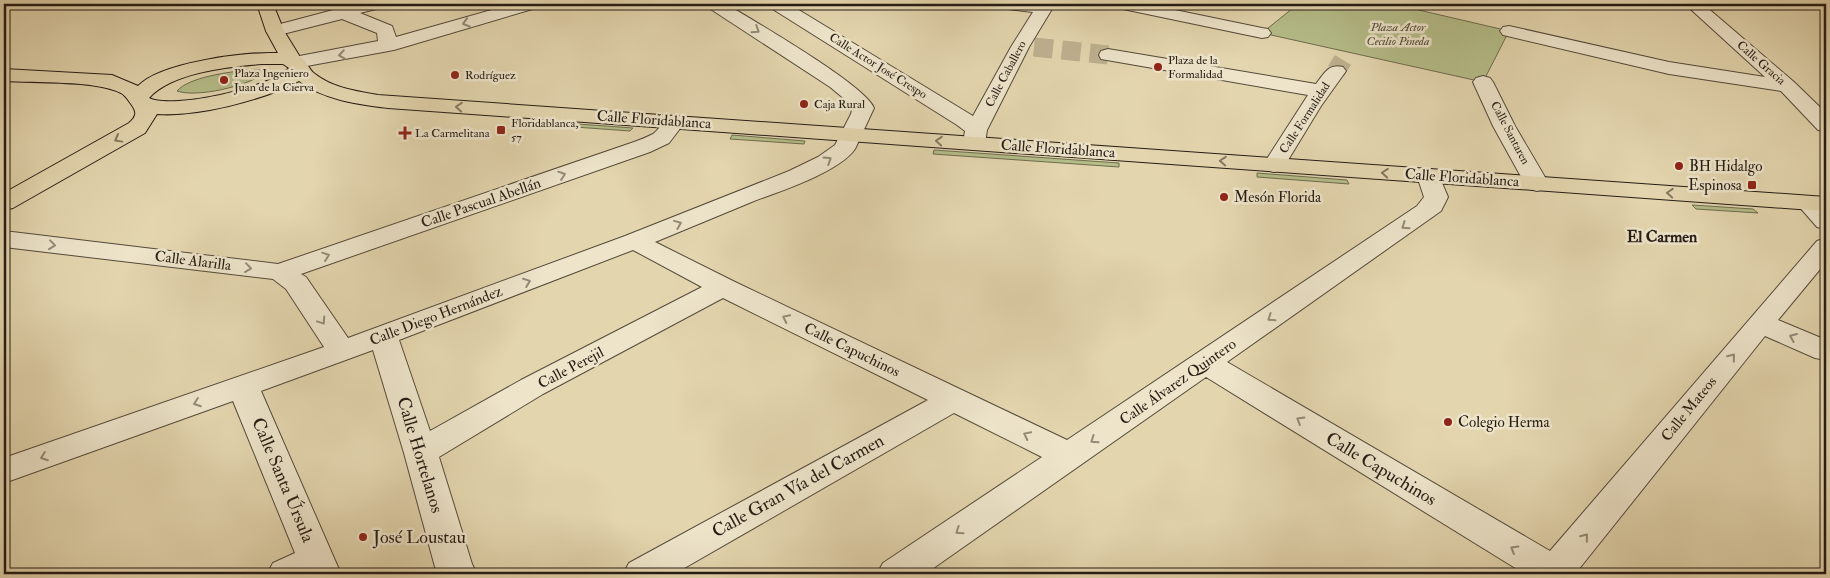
<svg xmlns="http://www.w3.org/2000/svg" width="1830" height="578" font-family="'IM FELL Double Pica',serif">
<style>
.green{fill:#b5bd89;stroke:#6d6c4e}
.lines{fill:none;stroke-linecap:round;stroke-linejoin:round}
.minor-tunnel{stroke:#bdb08f;stroke-width:19;stroke-dasharray:19 9;stroke-linecap:butt}
.minor-casing{stroke:#544a3a;stroke-width:2}
.major-casing{stroke:#251c14;stroke-width:2}
.minor{fill:#ede4ca;fill-rule:evenodd}
.major{fill:#e3d5ae;fill-rule:evenodd}
.oneway{stroke:#938a78}
.oneway2{stroke:#847861}
.poi-dot{fill:#8f2418;stroke:#ede4ca;stroke-width:2}
.labels{text-anchor:middle;dominant-baseline:central;stroke-width:5;stroke-linejoin:round;paint-order:stroke}
.far-park-label{font-size:12px;font-style:italic;fill:#504c37;stroke:#ede4ca}
.far-poi-label{font-size:12px;fill:#251c14;stroke:#ede4ca;text-anchor:start}
.far-street-label{font-size:12px;fill:#251c14;stroke:#ede4ca}
.street-label{font-size:15px;fill:#251c14;stroke:#ede4ca}
.poi-label{font-size:15px;fill:#251c14;stroke:#ede4ca;text-anchor:start}
.neighbourhood-label{font-size:16px;font-weight:bold;fill:#251c14;stroke:#ede4ca}
.near-street-label{font-size:18px;fill:#251c14;stroke:#ede4ca}
.near-poi-label{font-size:18px;fill:#251c14;stroke:#ede4ca;text-anchor:start}
</style>
<rect width="100%" height="100%" fill="#e3d5ae"/>
<filter id="stains"><feTurbulence type="fractalNoise" baseFrequency=".004" numOctaves="4"/><feColorMatrix values="0 0 0 0 .2 0 0 0 0 .09 0 0 0 0 .02 0 0 0 .5 -.17"/></filter>
<radialGradient id="worn" r=".72"><stop offset=".6" stop-color="#630" stop-opacity="0"/><stop offset="1" stop-color="#630" stop-opacity=".3"/></radialGradient>
<path class="green" d="M1298 4H1393L1509 31 1483 82 1262 33Z
M248 70H263L265 73C248 86 197 98 177 91 189 77 229 72 248 70Z
M564 123 633 128 630 131 561 126Z
M732 135 805 141 804 144 730 139Z
M934 150 1119 163V167L933 154Z
M1257 173 1347 180 1349 184 1257 177Z
M1692 205 1753 209 1758 213 1696 209Z"/>
<g class="lines">
<path class="minor-tunnel" d="M1034 47 1108 55
M1336 71 1343 60"/>
<g class="minor-casing">
<path id="minor" d="M356 4H382L380 8 360 13 392 26 396 37 513 4H538L536 8 394 50 296 68 289 66 286 62 289 58 378 41 377 33 342 19 275 36 269 35 266 31 269 27Z
M707 4H726C754 21 865 85 874 108L855 149C839 172 781 191 754 201 721 215 688 228 655 242L733 281 1067 440 1417 206 1424 197 1417 176 1421 171 1429 169 1437 171 1448 197 1441 211 1227 362 1550 551 1817 241 1826 238V262L1778 320 1826 340V360L1815 358 1765 336 1575 574H1525L1206 377 925 574H877L883 563 1042 457 954 413 674 574H623L629 563 928 400 723 298 543 394 439 457 472 564 477 574H439L435 567 404 453 373 350 261 391 341 574H267L273 563 295 553 233 401 4 483V458L324 347 286 289 273 279 4 247V231L278 264 634 142C640 140 647 137 653 134 665 125 662 113 682 117L685 122 669 143 650 152 301 274 306 277 348 338 625 236 789 171 818 157 835 145 851 114 853 106 830 87 709 8ZM633 250 702 287 521 380 430 431 399 340Z
M769 4H789L973 116 1011 47 1033 12 1001 8 999 4H1055L1029 47 987 130 985 143 982 148 974 150 966 148 963 143 965 131 957 125 771 8Z
M1115 4H1146L1262 28 1268 29 1271 33 1268 37 1262 38 1123 9 1117 8Z
M1685 4H1703L1794 82 1826 113V131L1818 130 1781 91 1669 74 1503 35 1500 31 1503 27 1509 26 1669 62 1765 77Z
M1108 49 1316 84C1324 74 1328 63 1343 67L1346 71 1321 106 1282 170 1274 172 1266 170 1263 165 1308 95 1101 59 1099 55 1101 51Z
M1483 76 1490 78 1493 82 1515 126 1549 184 1545 189 1537 191 1529 189 1525 184 1493 126 1473 82 1476 78Z
M1808 196 1817 198 1826 208V229L1817 227 1796 203 1799 198Z"/>
</g>
<g class="major-casing">
<path id="major" d="M257 4H273L284 31 300 57C307 60 308 69 315 74 333 88 356 91 378 95L1826 197V211L388 108C357 104 324 100 299 81 264 100 196 117 157 114L145 133 13 208 4 210V193L129 123C137 116 137 112 131 104 128 100 126 96 121 93 95 80 34 83 4 81V69L112 75 138 86C161 62 245 52 278 53L266 31ZM262 64H283L289 68C272 87 172 110 149 98 173 72 228 67 262 64Z"/>
</g>
<use href="#minor" class="minor"/>
<use href="#major" class="major"/>
</g>
<defs><path id="oneway-chevron" d="M-2-3.5L2.5 0L-2 3.5" fill="none" stroke-width="1.6" stroke-linecap="round" stroke-linejoin="round" transform="scale(1.25)"/></defs>
<g class="oneway">
<use href="#oneway-chevron" transform="translate(466 23) rotate(163)"/>
<use href="#oneway-chevron" transform="translate(756 30) rotate(33)"/>
<use href="#oneway-chevron" transform="translate(342 55) rotate(171)"/>
<use href="#oneway-chevron" transform="translate(828 160) rotate(-32)"/>
<use href="#oneway-chevron" transform="translate(562 175) rotate(-19)"/>
<use href="#oneway-chevron" transform="translate(678 224) rotate(-22)"/>
<use href="#oneway-chevron" transform="translate(1405 226) rotate(145)"/>
<use href="#oneway-chevron" transform="translate(52 245) rotate(7)"/>
<use href="#oneway-chevron" transform="translate(326 256) rotate(-19)"/>
<use href="#oneway-chevron" transform="translate(248 268) rotate(7)"/>
<use href="#oneway-chevron" transform="translate(527 282) rotate(-21)"/>
<use href="#oneway-chevron" transform="translate(786 318) rotate(-154)"/>
<use href="#oneway-chevron" transform="translate(1271 318) rotate(145)"/>
<use href="#oneway-chevron" transform="translate(322 321) rotate(56)"/>
<use href="#oneway-chevron" transform="translate(1793 337) rotate(-157)"/>
<use href="#oneway-chevron" transform="translate(1732 357) rotate(-51)"/>
<use href="#oneway-chevron" transform="translate(197 403) rotate(160)"/>
<use href="#oneway-chevron" transform="translate(1300 420) rotate(-149)"/>
<use href="#oneway-chevron" transform="translate(1027 435) rotate(-154)"/>
<use href="#oneway-chevron" transform="translate(1094 440) rotate(145)"/>
<use href="#oneway-chevron" transform="translate(44 457) rotate(160)"/>
<use href="#oneway-chevron" transform="translate(959 531) rotate(146)"/>
<use href="#oneway-chevron" transform="translate(1585 537) rotate(-51)"/>
<use href="#oneway-chevron" transform="translate(1514 549) rotate(-149)"/>
</g>
<g class="oneway2">
<use href="#oneway-chevron" transform="translate(459 107) rotate(-176)"/>
<use href="#oneway-chevron" transform="translate(118 139) rotate(151)"/>
<use href="#oneway-chevron" transform="translate(939 141) rotate(-176)"/>
<use href="#oneway-chevron" transform="translate(1223 161) rotate(-176)"/>
<use href="#oneway-chevron" transform="translate(1385 173) rotate(-176)"/>
<use href="#oneway-chevron" transform="translate(1670 193) rotate(-176)"/>
</g>
<g class="poi-dot">
<circle cx="1158" cy="67" r="5"/>
<circle cx="455" cy="75" r="5"/>
<circle cx="224" cy="80" r="5"/>
<circle cx="804" cy="104" r="5"/>
<rect x="496" y="125" width="10" height="10" rx="2.5"/>
<path d="M402.5 125.5h5v5h5v5h-5v5h-5v-5h-5v-5h5z"/>
<circle cx="1679" cy="166" r="5"/>
<rect x="1747" y="180" width="10" height="10" rx="2.5"/>
<circle cx="1224" cy="197" r="5"/>
<circle cx="1448" cy="422" r="5"/>
<circle cx="363" cy="537" r="5"/>
</g>
<g class="labels">
<g class="far-park-label">
<text x="1398" y="27">Plaza Actor<tspan x="1398" dy="14">Cecilio Pineda</tspan></text>
</g>
<g class="far-poi-label">
<text x="1168" y="60">Plaza de la<tspan x="1168" dy="14">Formalidad</tspan></text>
<text x="234" y="73">Plaza Ingeniero<tspan x="234" dy="14">Juan de la Cierva</tspan></text>
<text x="465" y="75">Rodríguez</text>
<text x="814" y="104">Caja Rural</text>
<text x="511" y="123">Floridablanca,<tspan x="511" dy="14">57</tspan></text>
<text x="415" y="133">La Carmelitana</text>
</g>
<g class="far-street-label">
<text transform="translate(1761 63) rotate(41)">Calle Gracia</text>
<text transform="translate(878 66) rotate(32)">Calle Actor José Crespo</text>
<text transform="translate(1006 74) rotate(-62)">Calle Caballero</text>
<text transform="translate(1305 118) rotate(-57)">Calle Formalidad</text>
<text transform="translate(1510 133) rotate(62)">Calle Santaren</text>
</g>
<g class="street-label">
<text transform="translate(654 120) rotate(4)">Calle Floridablanca</text>
<text transform="translate(1058 149) rotate(4)">Calle Floridablanca</text>
<text transform="translate(1462 178) rotate(4)">Calle Floridablanca</text>
<text transform="translate(481 203) rotate(-19)">Calle Pascual Abellán</text>
<text transform="translate(193 261) rotate(7)">Calle Alarilla</text>
<text transform="translate(436 316) rotate(-21)">Calle Diego Hernández</text>
<text transform="translate(852 350) rotate(26)">Calle Capuchinos</text>
<text transform="translate(571 368) rotate(-28)">Calle Perejil</text>
<text transform="translate(1178 382) rotate(-35)">Calle Álvarez Quintero</text>
<text transform="translate(1689 409) rotate(-51)">Calle Mateos</text>
</g>
<g class="poi-label">
<text x="1689" y="166">BH Hidalgo</text>
<text x="1742" y="185" text-anchor="end">Espinosa</text>
<text x="1234" y="197">Mesón Florida</text>
<text x="1458" y="422">Colegio Herma</text>
</g>
<g class="neighbourhood-label">
<text x="1662" y="237">El Carmen</text>
</g>
<g class="near-street-label">
<text transform="translate(420 455) rotate(73)">Calle Hortelanos</text>
<text transform="translate(1381 469) rotate(31)">Calle Capuchinos</text>
<text transform="translate(283 480) rotate(67)">Calle Santa Úrsula</text>
<text transform="translate(798 486) rotate(-29)">Calle Gran Vía del Carmen</text>
</g>
<g class="near-poi-label">
<text x="373" y="537">José Loustau</text>
</g>
</g>
<rect width="1830" height="578" fill="none" stroke="#e3d5ae" stroke-width="20"/>
<rect x="5" y="5" width="1820" height="568" fill="none" stroke="#251c14" stroke-width="2.5"/>
<rect x="10" y="10" width="1810" height="558" fill="none" stroke="#251c14"/>
<rect width="100%" height="100%" filter="url(#stains)"/>
<rect width="100%" height="100%" fill="url(#worn)"/>
</svg>
